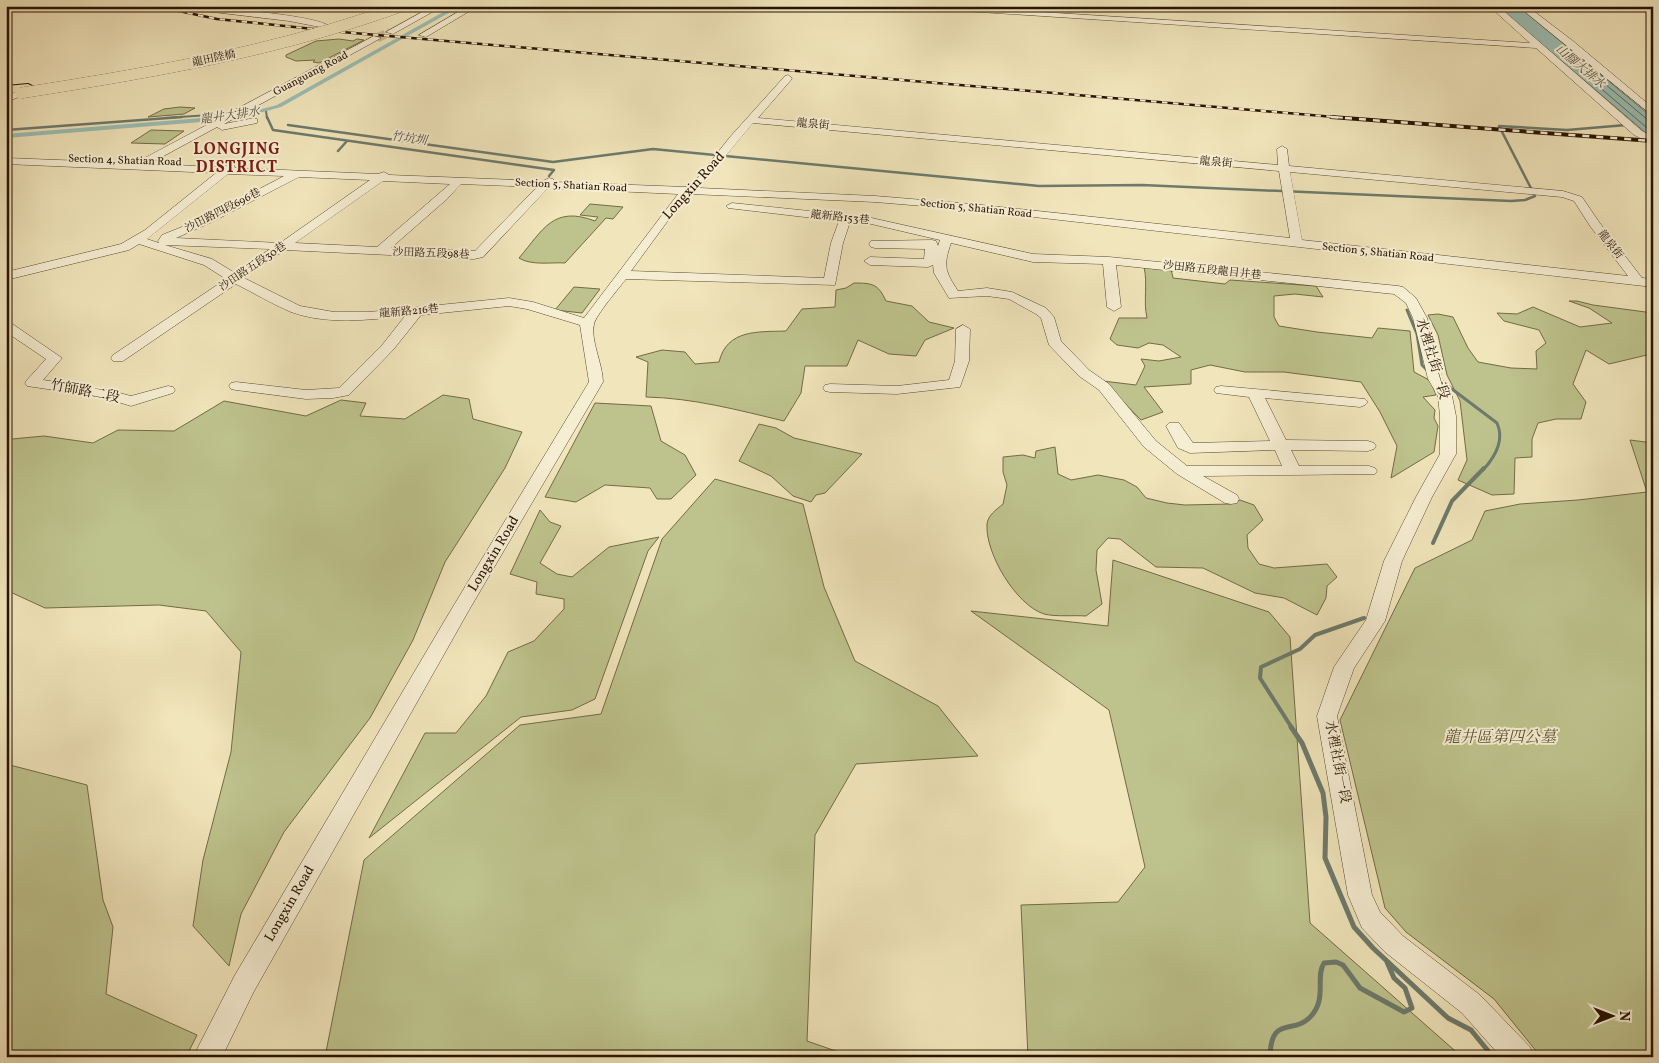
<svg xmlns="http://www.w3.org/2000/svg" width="1659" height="1063" font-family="Vollkorn,'Noto Serif TC',serif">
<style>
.green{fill:#bec38d;stroke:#726b46}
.water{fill:#9bbeb4;stroke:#6d7a6c}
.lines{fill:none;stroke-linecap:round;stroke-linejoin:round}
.shore{stroke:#61685a;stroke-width:1}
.stream-far4{stroke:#6d7a6c;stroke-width:2}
.stream-far3{stroke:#6d7a6c;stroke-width:2.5}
.stream-far2{stroke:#6d7a6c;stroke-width:3}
.stream-far1{stroke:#6d7a6c;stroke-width:4}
.stream{stroke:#6d7a6c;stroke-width:5}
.canal{fill:#9bbeb4;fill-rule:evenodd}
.minor-tunnel{stroke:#c9bb96;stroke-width:9;stroke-dasharray:9 4.5;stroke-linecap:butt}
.minor-casing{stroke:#5a482f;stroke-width:1}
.major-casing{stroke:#271300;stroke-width:2}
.minor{fill:#f6eed3;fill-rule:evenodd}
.major{fill:#f1e5bb;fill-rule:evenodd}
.rail-far1-casing{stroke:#271300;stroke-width:2.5}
.rail-casing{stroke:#271300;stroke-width:4}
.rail-far1{stroke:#f6eed3;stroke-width:2;stroke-dasharray:5.5;stroke-linecap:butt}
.rail{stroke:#f6eed3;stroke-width:2.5;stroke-dasharray:7;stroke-linecap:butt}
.major-bridge-casing{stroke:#271300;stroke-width:11;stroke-linecap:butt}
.major-bridge{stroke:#f1e5bb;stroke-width:11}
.labels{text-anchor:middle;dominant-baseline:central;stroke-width:4;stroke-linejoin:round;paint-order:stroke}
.far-street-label{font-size:11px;fill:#271300;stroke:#f6eed3}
.far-water-label{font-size:12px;font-style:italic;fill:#504f3f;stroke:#f6eed3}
.street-label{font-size:14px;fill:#271300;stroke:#f6eed3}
.far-district-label{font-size:16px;font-weight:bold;letter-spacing:1px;fill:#7a1f14;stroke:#f6eed3}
.near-park-label{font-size:16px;font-style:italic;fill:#5c5131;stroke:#f6eed3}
</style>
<rect width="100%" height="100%" fill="#f1e5bb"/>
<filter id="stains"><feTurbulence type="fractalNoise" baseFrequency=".004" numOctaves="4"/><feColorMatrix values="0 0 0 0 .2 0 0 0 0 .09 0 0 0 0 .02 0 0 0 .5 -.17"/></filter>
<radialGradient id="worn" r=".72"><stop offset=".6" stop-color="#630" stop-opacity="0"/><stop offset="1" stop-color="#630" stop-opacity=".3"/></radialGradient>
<path class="green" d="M339 39 353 41 357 39 364 40 319 63 313 62 315 60 296 61 286 57V55L316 41Z
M180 107 195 108 184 114 148 117 164 109Z
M151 130 184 131 165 144 131 143Z
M590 204 623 207 613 219 606 218 565 263C553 262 531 266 519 258 543 230 553 205 595 221L598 217 580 215Z
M1144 267 1171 269 1173 278 1225 284 1230 280 1316 286 1323 297 1295 294 1274 296V317L1279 326 1317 332 1372 338 1378 328 1410 331 1414 372 1431 381 1436 395 1423 397 1435 410 1434 418 1438 426 1434 452 1391 478 1397 446 1380 412 1361 382 1284 372H1245L1210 365 1191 370V384L1144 387 1163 412 1141 420 1103 381 1136 385 1145 366 1141 359 1159 361 1181 357 1163 345 1149 343 1138 348 1117 345 1110 339 1119 318H1147C1143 301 1148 284 1144 267Z
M854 283C873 283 878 284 886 301L912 306 929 322 954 328 925 340 916 356 889 354 858 340 847 366H805L801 393 784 421C738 410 693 398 646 397L648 362 636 357 662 350 685 352 695 364 719 362C727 329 758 332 786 331L802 309 835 307 836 290 846 288Z
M574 287 600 289 582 313 555 310Z
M1569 301H1577L1593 305 1653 313V356L1647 355 1609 364 1586 350 1573 384 1586 402 1581 419H1556L1538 423 1532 439V457L1515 458 1514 494 1492 495 1458 480 1467 460 1460 401 1447 375 1438 335 1428 315 1438 314 1453 317 1468 348 1478 362 1511 368 1537 369 1536 351 1546 343 1539 330 1504 321 1497 313 1517 314 1533 307 1580 327 1612 323 1589 308Z
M443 395 469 399 473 419 522 432 505 468 445 562 413 640 370 718 284 832 241 914 229 966 193 926 203 860 231 752 241 652 206 611 159 605 45 608 6 590V432L12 439 44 436 93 443 118 430 174 431 224 401 306 416 341 400 366 403 360 416 405 419Z
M595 403 651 406 661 441 685 455 696 475 671 499H657L650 488 605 485 576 502 545 497Z
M759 424 776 428 794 438 862 454 825 493 816 495 811 502 793 496 771 476 739 461Z
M1630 440 1653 443V1057H1541L1494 999 1406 932 1385 908 1340 720 1415 568 1472 540 1485 511 1520 504 1578 500 1647 492Z
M1055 447 1058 474 1071 480 1098 475 1124 480 1137 487 1146 498 1167 503 1185 505 1230 504 1240 500 1254 505 1263 520 1247 535 1248 548 1259 564 1274 568 1327 564 1337 577 1327 586 1326 598 1317 615 1284 598 1255 593 1203 568 1156 567 1120 539 1108 538 1097 550 1096 570 1102 604 1086 616C1074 615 1056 617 1044 614 1016 605 985 553 987 524 988 515 996 510 1003 504L1007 485 1003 472V457L1023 455 1035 458 1036 451Z
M715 479 803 504 824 587 855 661 938 706 978 756 856 764 815 835 807 1041 853 1057H325L364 860 520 725 601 714 662 539Z
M540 510 550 522 561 526 540 563 557 574 572 577 609 547 659 537 648 551 595 699 572 710 521 717 369 838 425 733H456L486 696 508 652 534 641 564 609V599L536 594 537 582 510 574Z
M1113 560 1269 612 1290 637 1310 923 1462 1057H1028L1021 905 1118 902 1145 867 1109 710 971 611 1108 626Z
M6 764 87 785 103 900 113 927 106 994 197 1035 186 1057H6Z"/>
<path class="water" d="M1497 6H1518L1653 118V139Z"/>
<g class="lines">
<path class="shore" d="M1653 121 1648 120 1574 58H1569L1570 62 1653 133"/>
<path class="stream-far4" d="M266 111 267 118
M165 118 209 115"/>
<path class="stream-far3" d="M267 117 273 130 554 170 549 176
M288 125 553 162 653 149 1039 186 1142 185 1511 201 1525 200 1535 196 1499 126 1567 130 1626 125
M6 130 182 117
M338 151 347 141"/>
<path class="stream-far2" d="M1407 310 1417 334 1422 365 1428 371
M1444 383 1497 423C1505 441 1495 457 1483 470"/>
<path class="stream-far1" d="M1433 543 1452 501 1484 468
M1292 728 1260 678 1261 667 1300 649 1315 635 1364 618"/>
<path class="stream" d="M1291 727 1302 743 1323 793 1326 817 1325 858 1354 927 1373 948 1448 1018 1471 1030 1493 1057
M1270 1057C1271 1013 1294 1037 1312 1015 1327 997 1315 977 1324 963L1336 962 1343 965 1360 988 1404 1012 1412 1008 1405 988 1394 978 1387 962"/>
<path class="canal" d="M454 6H461L281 107 238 119 6 138V134L238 115 277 105Z"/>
<path class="minor-tunnel" d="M377 38 390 32"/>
<g class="minor-casing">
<path id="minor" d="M175 6C200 6 313 14 329 26L325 28 289 21 179 8Z
M433 6H443L393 34 386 32Z
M468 6H478L426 37 419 35Z
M946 6 1530 43 1489 6H1498L1642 131 1653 137V144L1634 135 1536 48 949 10H946Z
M1518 6H1527L1573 41 1653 108V116Z
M374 36 381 38 224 124 254 118 257 119V123L222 130 217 127 149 164 223 167 230 164 234 165 235 168 378 174 384 172 389 175 543 181 549 178 553 179 554 182 686 187 695 181 730 137 785 76 788 75 792 78 791 80 758 118 1278 165 1277 149 1282 146 1287 149 1289 166 1563 191 1582 197 1599 222 1642 278 1653 279V287L972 210 875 202 691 194 683 200 631 271 824 278 831 243 839 221 728 208 726 206 732 203 867 217 1033 254 1109 257 1398 286 1403 287 1416 298 1427 318 1442 379 1452 396 1456 416V454L1432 497 1402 561 1385 621 1354 668 1337 716 1372 895 1380 912 1403 936 1480 995 1530 1047 1534 1057H1501L1462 1013 1385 952 1362 928 1348 895 1317 716 1334 667 1366 620 1384 561 1416 497 1440 454V416L1438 396 1428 379 1413 318 1406 303 1394 294 1116 265 1121 307 1114 311 1107 307 1103 264 1033 262 951 243C943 266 945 271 958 291L987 288 1012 292 1046 308 1054 317 1061 341 1089 370 1109 384 1156 441 1187 466H1282L1275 450 1190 453 1178 448 1166 426 1169 423H1179L1193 443 1270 441 1249 397 1216 393 1214 390 1216 387 1221 386 1365 399 1368 402 1365 405 1360 407 1265 398 1286 440 1368 441 1374 443 1376 446 1374 449 1368 451 1291 450 1299 466H1369L1375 468 1377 471 1375 474 1203 476 1237 495 1239 499 1237 503 1231 504 1225 503 1177 474 1144 447 1099 390 1079 376 1049 345 1041 318 1036 314 1009 299 987 296 949 298 934 273 933 265 928 267 870 265 864 261 870 257 924 259 925 249 875 248 871 247 869 244 871 241 932 240 936 241 938 246 940 240 867 223 850 222 843 243 835 285 626 279C619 288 596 315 594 324 590 339 603 365 603 382L469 610 253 993 222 1057H193L235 975 451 610 589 382 580 325 527 309 509 306 421 315 393 350 349 395 333 398 306 399 236 390 231 389 229 386 231 383 236 382 306 390 339 388 383 344 405 316C368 320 327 325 291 312 272 304 254 293 236 284L123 361H113L111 358 113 355 226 279 204 265 139 244 129 250 6 280V272L121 244 145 230 216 173 6 164V158L135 163ZM753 123 1279 171 1290 238 972 204 875 196 699 188ZM1290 172 1562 197 1574 201 1590 226 1628 276 1302 240ZM228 174 284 176 204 218 162 235 158 241 159 243 147 239ZM299 177 370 180 280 243 176 238 212 222ZM383 181 450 184 377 247 295 243ZM461 184 537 187 475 251 391 248 447 199ZM548 188 678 194 584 318 533 302 509 298 369 312H334L300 306 244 278 285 250 474 259 483 257ZM165 245 270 249 235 273 212 259Z
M21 90 24 91V95L6 102V96Z
M6 322 11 323 62 358 43 380 104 389 131 396 168 386 173 387 175 390 173 393 131 406 102 397 27 386 25 383 27 380 46 359 6 332Z
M963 325 970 329 969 361 960 387 897 394 830 392 825 391 823 388 825 385 830 384 897 386 949 380 955 361 956 329Z"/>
</g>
<g class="major-casing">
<path id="major" d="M28 84 32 86 34 88 32 90 6 94V86Z"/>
</g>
<use href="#minor" class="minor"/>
<use href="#major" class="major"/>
<g class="rail-far1-casing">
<path id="rail-far1" d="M155 6 217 19 342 32 1346 118"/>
</g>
<g class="rail-casing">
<path id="rail" d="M1331 117 1653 141"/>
</g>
<use href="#rail-far1" class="rail-far1"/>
<use href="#rail" class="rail"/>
<g class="major-bridge-casing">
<path id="major-bridge" d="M21 93C151 73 278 51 402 6"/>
</g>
<use href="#major-bridge" class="major-bridge"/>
</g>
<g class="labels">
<g class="far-street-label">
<text transform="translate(214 59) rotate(-12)">龍田陸橋</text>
<text transform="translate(311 74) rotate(-28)">Guanguang Road</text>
<text transform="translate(813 125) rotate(5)">龍泉街</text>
<text transform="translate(125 161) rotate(2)">Section 4, Shatian Road</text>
<text transform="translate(1216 163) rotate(5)">龍泉街</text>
<text transform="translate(571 186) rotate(3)">Section 5, Shatian Road</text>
<text transform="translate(976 209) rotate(6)">Section 5, Shatian Road</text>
<text transform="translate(223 211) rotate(-27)">沙田路四段696巷</text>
<text transform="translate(840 218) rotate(6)">龍新路153巷</text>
<text transform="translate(1610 245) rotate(52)">龍泉街</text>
<text transform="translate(1378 253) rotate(6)">Section 5, Shatian Road</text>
<text transform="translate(431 254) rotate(2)">沙田路五段98巷</text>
<text transform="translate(253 267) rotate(-34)">沙田路五段30巷</text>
<text transform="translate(1212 271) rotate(6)">沙田路五段龍目井巷</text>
<text transform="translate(409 312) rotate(-5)">龍新路216巷</text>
</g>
<g class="far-water-label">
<text transform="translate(1580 67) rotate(40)">山腳大排水</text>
<text transform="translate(230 116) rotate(-8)">龍井大排水</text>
<text transform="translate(409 139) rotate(8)">竹坑圳</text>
</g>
<g class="street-label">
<text transform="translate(694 186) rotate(-48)">Longxin Road</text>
<text transform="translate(1432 359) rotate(73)">水裡社街一段</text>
<text transform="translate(85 392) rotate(11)">竹師路二段</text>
<text transform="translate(494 554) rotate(-59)">Longxin Road</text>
<text transform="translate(1337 762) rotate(79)">水裡社街一段</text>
<text transform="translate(290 904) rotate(-60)">Longxin Road</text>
</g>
<g class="far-district-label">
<text x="237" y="150">LONGJING<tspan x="237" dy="18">DISTRICT</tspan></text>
</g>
<g class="near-park-label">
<text x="1500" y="738">龍井區第四公墓</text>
</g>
</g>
<rect width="1659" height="1063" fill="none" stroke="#f1e5bb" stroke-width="25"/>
<rect x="8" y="8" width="1644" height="1048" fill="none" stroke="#271300" stroke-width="2.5"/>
<rect x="12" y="12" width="1634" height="1038" fill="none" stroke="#271300"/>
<g transform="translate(1612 1016) rotate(90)" stroke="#f6eed3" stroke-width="4" paint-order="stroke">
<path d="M0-4L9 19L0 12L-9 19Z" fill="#271300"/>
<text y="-8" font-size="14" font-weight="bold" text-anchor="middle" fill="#271300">N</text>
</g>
<rect width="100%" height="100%" filter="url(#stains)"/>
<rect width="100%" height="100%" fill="url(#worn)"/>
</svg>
